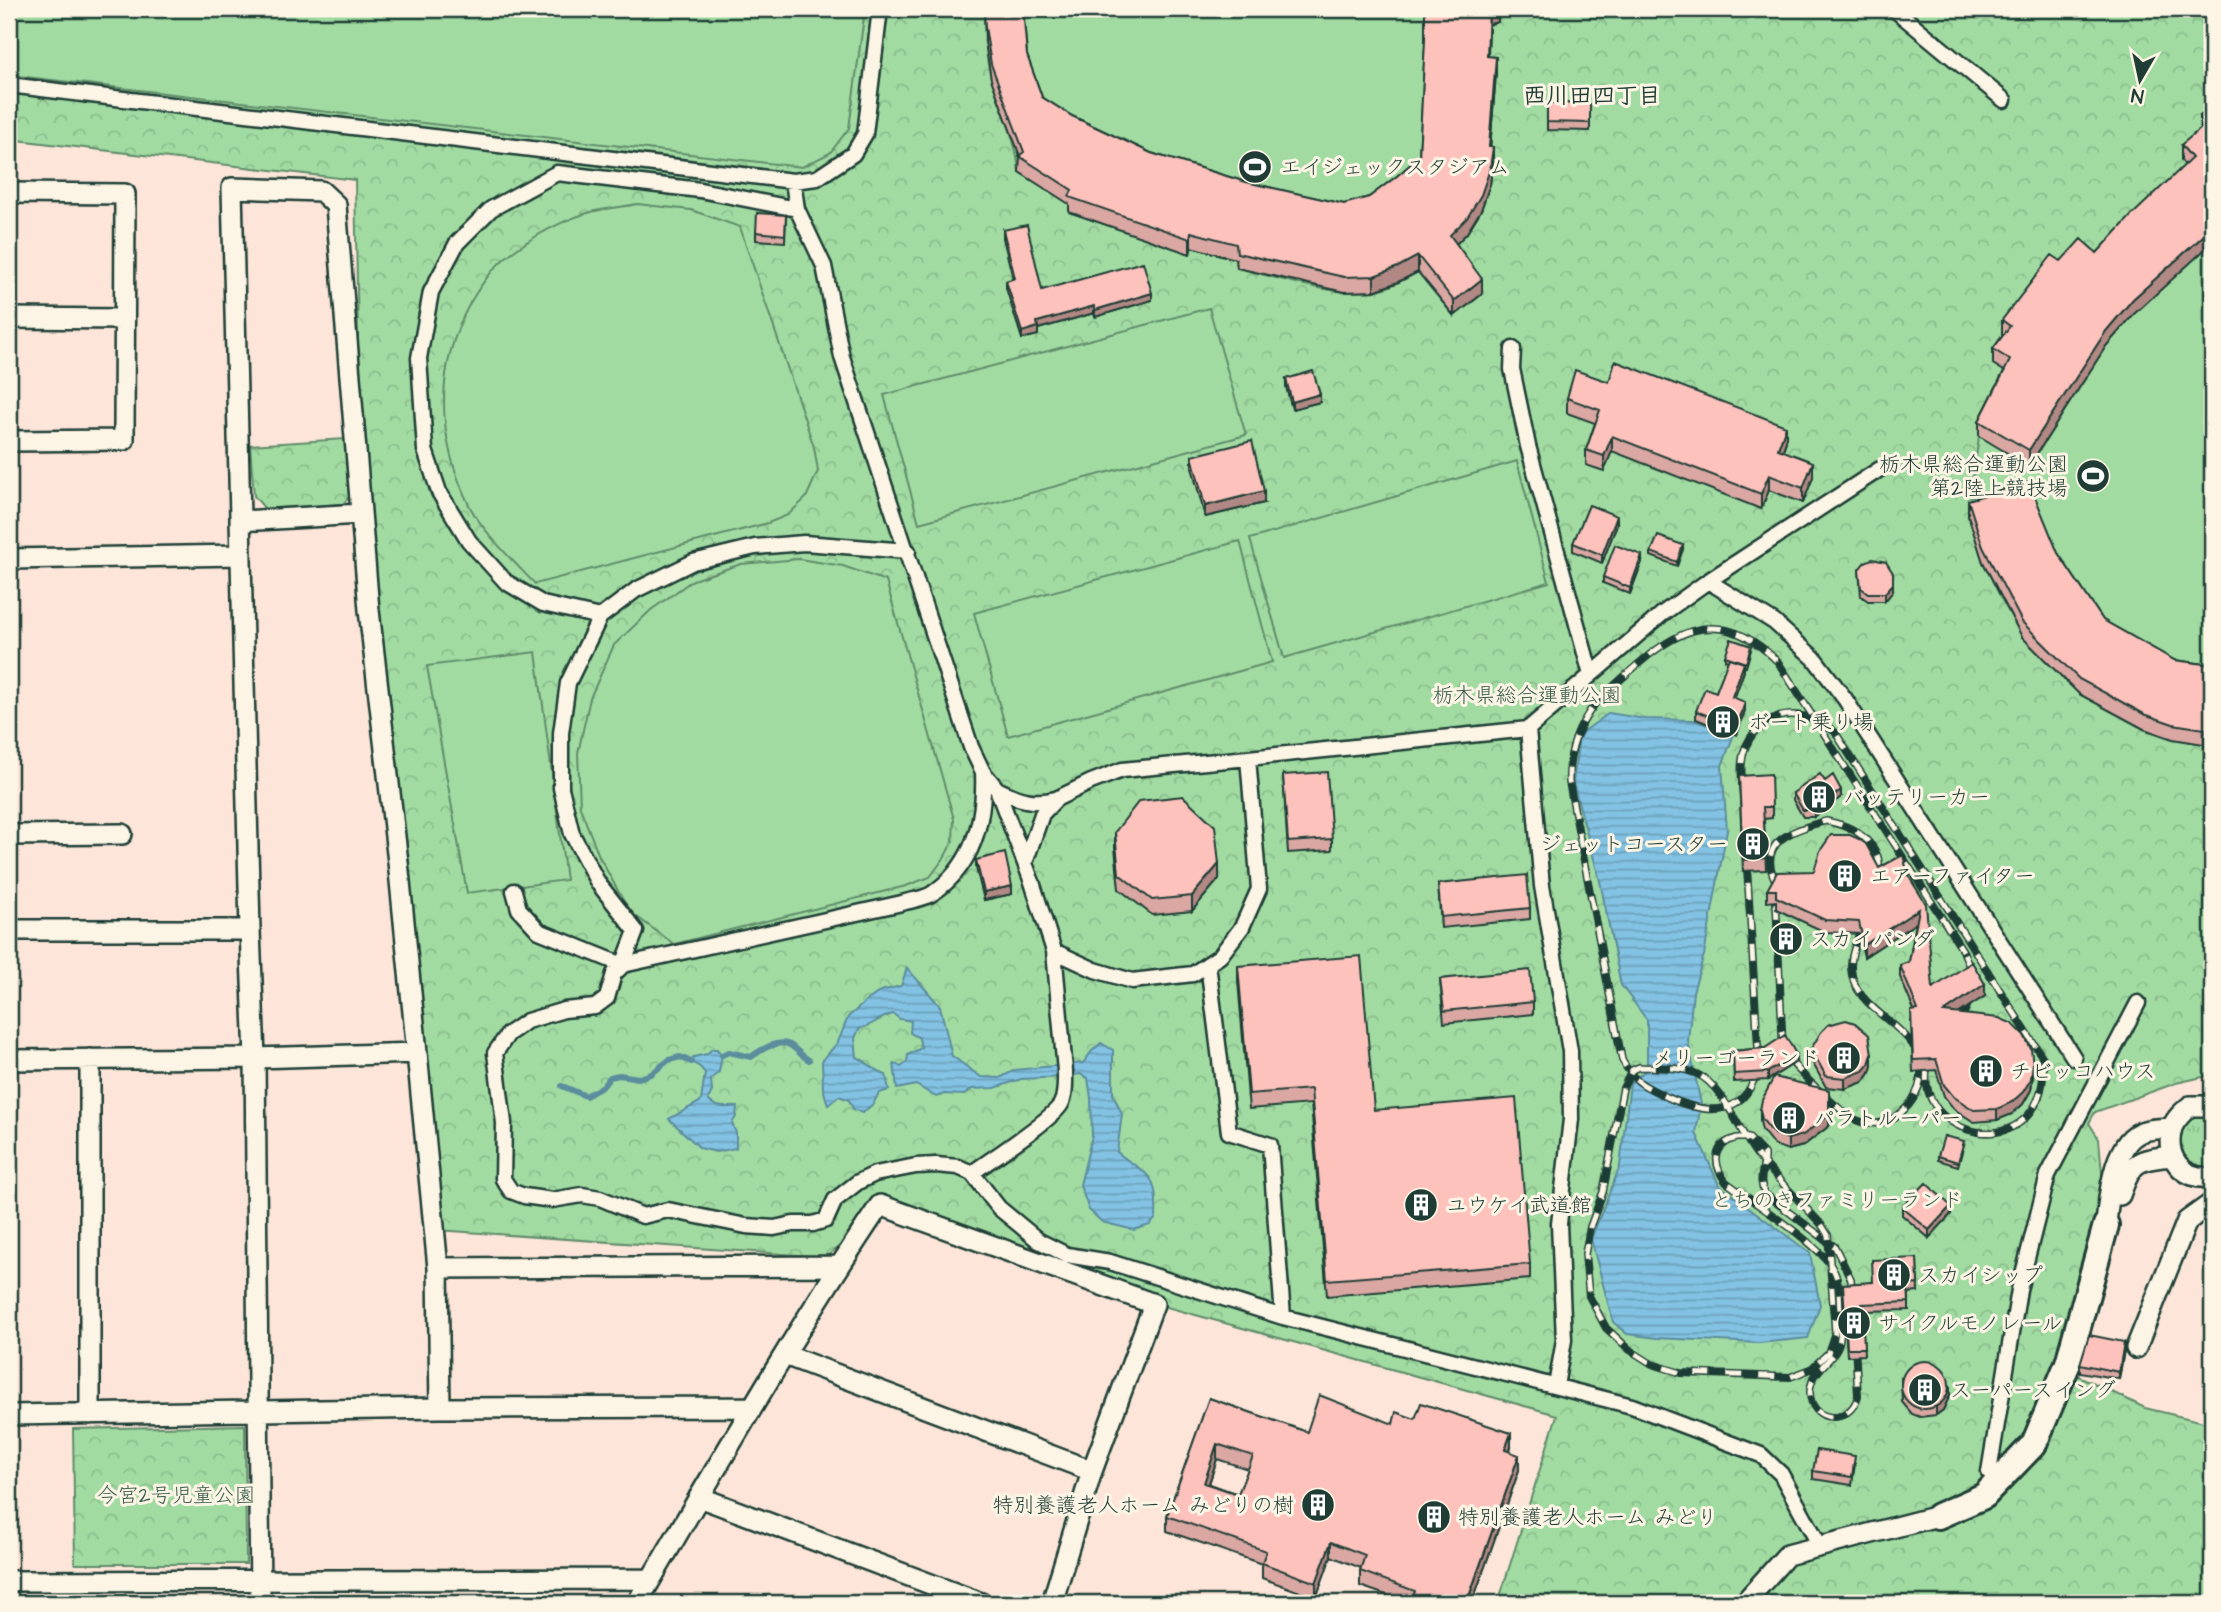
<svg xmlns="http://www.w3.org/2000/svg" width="2221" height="1612" font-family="'Architects Daughter','Klee One',sans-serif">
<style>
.grass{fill:url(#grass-tufts);stroke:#608c6b;stroke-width:2}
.park{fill:url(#park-crowns);stroke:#608c6b;stroke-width:2}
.pitch{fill:#a1dba2;stroke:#608c6b;stroke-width:2}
.water{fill:url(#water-rules);stroke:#5b8d9d;stroke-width:2}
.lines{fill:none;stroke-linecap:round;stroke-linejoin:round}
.stream{stroke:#5b8d9d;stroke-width:6}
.pedestrian-casing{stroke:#1f3d34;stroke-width:19}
.minor-casing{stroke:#1f3d34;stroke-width:24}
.tertiary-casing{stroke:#1f3d34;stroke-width:30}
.pedestrian{stroke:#fcf5e5;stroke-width:14}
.minor{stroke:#fcf5e5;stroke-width:19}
.tertiary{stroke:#fcf5e5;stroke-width:24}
.rail-casing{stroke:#1f3d34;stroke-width:8}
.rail{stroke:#fcf5e5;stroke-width:5;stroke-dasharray:16;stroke-linecap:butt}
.wall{fill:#daa7a3;stroke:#1f3d34;stroke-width:2;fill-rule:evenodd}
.shaded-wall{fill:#b28884;stroke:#1f3d34;stroke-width:2}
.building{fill:#fec2bd;stroke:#1f3d34;stroke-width:2;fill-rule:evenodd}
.labels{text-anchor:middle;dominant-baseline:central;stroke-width:6;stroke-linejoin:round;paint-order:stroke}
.poi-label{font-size:21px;fill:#1f3d34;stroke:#fcf5e5;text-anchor:start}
.park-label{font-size:21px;fill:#395d4a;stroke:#fcf5e5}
.neighbourhood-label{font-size:23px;font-weight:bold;fill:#1f3d34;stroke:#fcf5e5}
</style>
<defs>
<pattern id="grass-tufts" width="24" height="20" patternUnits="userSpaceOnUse" patternTransform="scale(1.75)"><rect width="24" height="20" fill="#a1dba2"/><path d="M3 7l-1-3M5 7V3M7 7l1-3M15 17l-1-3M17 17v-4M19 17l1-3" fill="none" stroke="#8abd8c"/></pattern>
<pattern id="park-crowns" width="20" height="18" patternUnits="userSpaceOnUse" patternTransform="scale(1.75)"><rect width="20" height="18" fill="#a1dba2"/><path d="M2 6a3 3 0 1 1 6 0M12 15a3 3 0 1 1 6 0" fill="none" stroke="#8abd8c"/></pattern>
<pattern id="water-rules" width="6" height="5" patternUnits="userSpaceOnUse" patternTransform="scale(1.75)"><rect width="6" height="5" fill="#83c2e3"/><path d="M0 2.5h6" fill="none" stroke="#6b9fb9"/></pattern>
</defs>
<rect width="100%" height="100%" fill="#fde6d9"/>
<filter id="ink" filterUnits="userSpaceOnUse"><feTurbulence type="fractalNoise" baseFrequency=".0143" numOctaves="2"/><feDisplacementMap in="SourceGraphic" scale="14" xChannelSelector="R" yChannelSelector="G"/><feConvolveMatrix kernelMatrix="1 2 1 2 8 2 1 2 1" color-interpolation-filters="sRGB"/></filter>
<g filter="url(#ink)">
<path class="grass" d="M2212 1113V1169H2199L2183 1160 2177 1141 2183 1122 2197 1114Z"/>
<path class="park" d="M9 9H2212V1072L2207 1076 2176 1083 2095 1112 2089 1123 2099 1139 2104 1197 2056 1365 2145 1408 2212 1424V1603H1498L1557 1415 1145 1301 887 1207 826 1257 437 1230 401 796 362 555 355 180 9 139Z
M345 439 349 497 343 504 265 509 254 496 250 445Z
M245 1425 246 1564H75L73 1429Z"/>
<path class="pitch" d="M9 9H865L849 128 830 153 802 167 9 75Z
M984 9H1497L1498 22 1489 25 1487 70 1496 72 1489 162H1493C1488 198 1475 224 1450 250L1482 294 1454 316 1418 272C1404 279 1389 289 1372 291 1334 297 1276 277 1237 268L1236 259 1192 247 1190 254 1069 212 1072 205 1019 172C1016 137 1002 113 992 81 985 58 985 33 984 9Z
M2212 123V761H2204V744L2173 739 2144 729 2079 694 2022 637 2000 596 1983 562 1968 515 1979 436 2010 375 1993 364 2009 341 2097 268 2192 173 2181 160Z
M637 204 691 210 740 227 814 447 818 471 806 498 788 515 768 523 535 584C515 563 484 533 470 507 437 439 434 370 470 303 480 286 494 266 510 254 533 236 566 218 595 211 609 208 623 207 637 204Z
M1209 308 1246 435 919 523 884 395Z
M1517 461 1549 582 1284 658 1250 539Z
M1240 541 1272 662 1008 736 974 613Z
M799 559 843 566 886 581 954 819 953 841 944 858 930 877 906 886 674 944 629 911 599 856 580 807 578 753 590 698 614 645 651 610 693 580 741 564Z
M536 652 566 880 467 893 427 666Z"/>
<path class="water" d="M1609 713 1645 719 1693 720 1734 734 1722 766 1727 830 1704 955 1693 992 1688 1041 1701 1104 1696 1133 1719 1185 1810 1253 1820 1305 1808 1338 1759 1343 1657 1338 1627 1334 1613 1322 1591 1239 1620 1166 1630 1083 1647 1069V1020L1621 985 1600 881 1573 783 1579 735Z
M907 968 940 1006 952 1056 981 1077 1000 1078 1015 1070 1083 1063 1092 1051 1101 1043 1113 1050V1094L1122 1114 1117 1152C1149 1178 1158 1171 1156 1218L1150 1225 1134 1230 1102 1222 1089 1210 1080 1185 1092 1136 1091 1098 1088 1078 1080 1074 1064 1077 1021 1079 995 1088 972 1089 964 1095 944 1094 936 1097 916 1085 897 1089 894 1063 901 1067 907 1062 908 1055 921 1048 919 1038 910 1033 911 1021 900 1019 893 1014C880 1017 872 1026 859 1029L855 1038 857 1057C868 1062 874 1071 886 1075L889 1090 879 1093 873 1104 862 1113 853 1109 849 1100 839 1096 828 1105 823 1088 822 1061 838 1042 848 1017 865 1002 881 991 901 986Z
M712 1049H717L722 1055 719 1072 711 1079 712 1091 708 1100C719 1110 724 1106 737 1107L736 1117 732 1123 736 1133V1148L716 1152 700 1148 669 1119 701 1101 705 1073 700 1067 691 1062 694 1057 707 1054Z"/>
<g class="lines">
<path class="stream" d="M722 1055 729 1052 751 1057C761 1050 777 1039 790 1045 796 1049 802 1056 809 1060
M562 1086 586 1096 603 1086 610 1077 619 1075 639 1078 651 1074 669 1060 680 1057 691 1062"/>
<g class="pedestrian-casing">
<path id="pedestrian" d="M1894 9 2004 100
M9 85 793 181 817 178 853 154 865 134 880 9
M793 181 797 209 824 266 842 357 971 747 983 772 997 789 1032 882 1054 951 1065 1071C1065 1082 1066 1095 1061 1104 1052 1120 990 1160 972 1173
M1513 349 1512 369 1528 446 1591 675
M908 551 804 543 755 547 693 562 636 590 600 617 568 683 561 733V788L572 834 598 883 636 931 623 965 614 974 607 998 595 1007 564 1010 527 1021 508 1034 495 1053 504 1123 503 1179 511 1191 524 1196 552 1200 582 1195 600 1198 643 1216 668 1210 746 1226 774 1228 793 1224H813L826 1220 835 1200 858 1182 875 1174 916 1166 936 1165 958 1167 972 1173 999 1208 1039 1241 1067 1255 1110 1262 1283 1317 1632 1406 1761 1455 1781 1474 1820 1546
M1708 581 1774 622 1814 658 1845 699 2074 1058
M600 617 543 604 506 582 469 541 439 492 425 450 419 358 431 292 457 243 491 209 557 173 700 190 797 209
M1528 729 1542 886 1570 1051 1571 1119 1559 1224 1564 1340 1556 1386
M997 789C1017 799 1033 805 1056 799
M1025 863 1042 814 1056 799 1091 782 1122 770 1248 758
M514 891 519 909 539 931 623 965 902 903C911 900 925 899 933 893 974 865 985 819 983 772
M1054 951 1095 970 1132 981 1193 974 1220 956 1242 927 1259 889 1248 758 1528 729 1662 614 1708 581 1880 469
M1208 964 1229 1132 1270 1145 1283 1317
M1989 1472 2019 1290 2048 1175 2138 1003"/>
</g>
<g class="minor-casing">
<path id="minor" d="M9 193 125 194 124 440 9 441
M9 318 123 319
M240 521 360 514
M9 559 241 555
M9 835 122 834
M9 930H250
M90 1059V1414
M9 1060 255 1058 417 1053 438 1268 839 1266
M2212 1106H2190C2183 1112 2175 1119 2172 1128 2164 1156 2182 1181 2212 1177
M2120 1195C2132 1161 2136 1160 2171 1156
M2106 1225C2108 1201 2113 1145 2139 1133 2148 1128 2162 1129 2172 1128
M438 1268 440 1408
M2136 1348 2187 1221 2212 1203
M785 1355 1092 1471
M9 1415 440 1408 752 1407
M699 1497 981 1603
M9 1581 651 1579
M260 1603 255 1058 250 930 232 188 321 191 336 205 369 610 399 871 417 1053
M637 1603C716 1469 793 1334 880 1205L1154 1304 1092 1471 1052 1603
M1744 1603 1787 1555 1938 1516"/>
</g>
<g class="tertiary-casing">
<path id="tertiary" d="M1938 1516 1984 1496 2034 1444 2068 1363 2106 1225"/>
</g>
<use href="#pedestrian" class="pedestrian"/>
<use href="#minor" class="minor"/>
<use href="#tertiary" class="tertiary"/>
<g class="rail-casing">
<path id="rail" d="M1743 795C1742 779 1739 761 1746 746 1764 707 1806 708 1835 732L2043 1058C2052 1176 1895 1139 1932 1051
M1826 821C1846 825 1859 830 1872 846 1898 879 1850 932 1851 968 1853 1010 1910 1023 1920 1060 1929 1095 1892 1136 1856 1120 1841 1113 1790 1065 1783 1050L1775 880C1756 840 1796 829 1826 821Z
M1746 851 1759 1063C1748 1117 1710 1117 1667 1097 1645 1086 1634 1083 1622 1060L1569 782C1568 750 1578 726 1597 701 1655 650 1705 588 1778 662L1963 951
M1952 1027C1975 1007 1976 977 1963 951
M1639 1067C1658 1068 1680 1066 1697 1074 1725 1087 1739 1133 1758 1156 1778 1180 1800 1201 1821 1224L1828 1235 1835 1332 1828 1353 1811 1369 1790 1377 1681 1373 1652 1364 1630 1350 1606 1328 1589 1296 1585 1254 1590 1227 1603 1192 1623 1088 1632 1070Z
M1737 1138H1749L1764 1154C1765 1170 1757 1179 1765 1194L1835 1247 1851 1279 1858 1396C1850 1426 1810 1423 1810 1392 1810 1371 1834 1361 1839 1343 1842 1332 1840 1321 1840 1311 1839 1297 1840 1281 1833 1269 1820 1244 1751 1201 1726 1182 1712 1164 1713 1144 1737 1138Z"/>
</g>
<use href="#rail" class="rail"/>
</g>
<path class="wall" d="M984 9H1025L1024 20 1027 55 1042 97 1072 116 1151 153 1246 182 1344 204 1369 197 1397 176 1419 157 1425 45 1498 9V22L1489 24 1488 56 1496 72 1490 147 1493 162 1490 184 1481 210 1467 233 1456 244 1482 294 1454 316 1418 272 1398 282 1374 291 1344 292 1237 268 1236 259 1191 247 1190 254 1069 212V204L1019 172 1020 156 991 79 985 42Z
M1547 103 1590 104V131L1547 130Z
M2212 108 2133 315 2106 346 2029 466 1979 436V421L2004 371 1993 364V349L2002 336V320L2061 261 2097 253 2185 165 2181 160V145L2200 130V116Z
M786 215 785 242 756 240V232Z
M1003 230 1042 290 1152 300 1095 317 1094 313 1038 329V335L1022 339 1006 288V281L1013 279 1003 238Z
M1286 379 1320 402 1292 409 1286 387Z
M1609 382 1786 441 1783 451 1813 477 1803 503 1769 490 1761 509 1612 451 1604 471 1586 465V450L1595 423 1567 413V398Z
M1192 456 1264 503 1205 517 1192 467Z
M1968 500 2058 553 2103 620 2174 660 2212 665V761H2204V744L2173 739 2144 729 2079 694 2022 637 1983 562 1968 515Z
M1617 524 1602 563 1573 551V543Z
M1683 549 1677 566 1651 556V552Z
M1642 562 1630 594 1603 583V577Z
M1859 569 1893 591 1885 601H1868L1861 596Z
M1751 650 1746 667 1744 666V671L1734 698 1745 710 1737 735 1696 719V711L1716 692 1728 661 1725 660V656Z
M1283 775 1332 839V850L1288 853Z
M1739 776 1772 807V818L1764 819 1766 870 1743 871Z
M1793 793 1841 797 1814 817H1803L1793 800Z
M1115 832 1219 879 1192 911 1152 915 1119 889 1115 847Z
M1903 855 1933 988 1985 996 1959 1013 2033 1076 2031 1090 2023 1104 2012 1114 1997 1120 1974 1122 1954 1109 1944 1096 1936 1070 1913 1072 1911 1022 1914 1010 1900 977V965L1909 962 1916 923 1864 957 1859 934 1825 932 1776 909V901L1767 902V890L1814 871 1879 868Z
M976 860 1012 894 984 900 976 868Z
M1438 884 1530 908V919L1441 928Z
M1238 966 1374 1110 1530 1264V1279L1327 1296 1311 1104 1249 1109 1238 981Z
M1440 979 1533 1002V1014L1444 1023Z
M1765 1048 1796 1062 1768 1080 1734 1082 1733 1051Z
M1811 1049 1872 1066 1869 1075 1863 1082 1845 1089 1826 1087 1811 1060Z
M1760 1110 1829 1126 1803 1146 1788 1150 1774 1145 1762 1130 1760 1121Z
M1964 1145 1958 1166 1938 1160V1156Z
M1902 1207 1951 1214 1929 1238 1902 1215Z
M1917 1258 1918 1292 1909 1293V1310L1862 1311 1864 1355 1847 1356 1843 1291 1872 1282Z
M2124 1350 2119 1379 2080 1372V1364Z
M1901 1378 1950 1395 1943 1410 1936 1415 1920 1417 1912 1414 1902 1402Z
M1209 1398 1307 1432 1393 1424 1415 1419 1511 1447 1510 1452 1519 1470 1472 1603H1409L1360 1586V1571L1361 1568 1331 1556 1316 1598 1262 1578V1564L1167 1531V1516ZM1217 1459 1248 1469 1238 1494 1209 1484Z
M1855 1464 1852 1485 1813 1479V1471Z"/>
<path class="shaded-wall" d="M1489 9H1498V22L1489 24 1487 71Z
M1496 57V72L1489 162V147Z
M1493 147V162L1490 184 1481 210 1467 233 1450 250V235Z
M2212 228V243L2133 315 2106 346 2029 466V450L2106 331 2133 299Z
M1191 232V247L1190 254V239Z
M1418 256V272L1398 282 1374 291V276Z
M1482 279V294L1454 316V301Z
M1152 293V300L1095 317V310Z
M1094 306V313L1038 329V335L1022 339V332L1037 322Z
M1320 394V402L1292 409V402Z
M1786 426V441L1778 464V449Z
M1612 436V451L1604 471V456Z
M1813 462V477L1803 503V488Z
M1769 475V490L1761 509V494Z
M1264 491V503L1205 517V506Z
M1617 516V524L1602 563V555Z
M1683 545V549L1677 566V562Z
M1642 555V562L1630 594V588Z
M1893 581V591L1885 601V593Z
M1744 663V671L1732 705V697Z
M1745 702V710L1737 735V727Z
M1841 790V797L1814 817V810Z
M1219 864V879L1192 911V896Z
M1012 886V894L984 900V892Z
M1919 909V921L1864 957V945Z
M1985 984V996L1944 1023V1012Z
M1796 1054V1062L1768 1080V1072Z
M1872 1054V1066L1869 1075 1863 1082 1845 1089V1078Z
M2033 1064V1076L2031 1090 2023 1104 2012 1114 1997 1120V1109Z
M1829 1115V1126L1803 1146 1788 1150V1139Z
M1951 1206V1214L1929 1238V1230Z
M2124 1342V1350L2119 1379V1372Z
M1950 1387V1395L1943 1410 1936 1415V1407Z
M1511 1433V1447L1505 1465V1450Z
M1217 1444V1459L1204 1498V1483Z
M1519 1455V1470L1472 1603H1467Z
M1331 1542V1556L1316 1598V1583Z"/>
<path class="building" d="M984 9H1023L1027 55 1042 97 1072 116 1151 153 1246 182 1344 204 1369 197 1397 176 1419 157 1425 40V9H1491H1489L1487 56 1496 57 1489 147H1493L1490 169 1481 195 1467 218 1450 235 1482 279 1454 301 1418 256 1398 267 1374 276 1344 277 1237 253 1236 244 1191 232 1190 239 1069 197 1072 190 1019 156 1024 152 991 64 985 27Z
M1547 103 1590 104V123L1547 122Z
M2212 108V228L2133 299 2106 331 2029 450 1979 421 2010 360 1993 349 2010 326 2002 320 2052 255 2061 261 2081 239 2097 253 2131 216 2192 158 2181 145 2206 124 2200 116Z
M757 213 786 215 785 235 756 232Z
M1027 225 1042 290 1143 262 1152 293 1095 310 1094 306 1037 322 1038 327 1022 332 1006 281 1015 278 1003 230Z
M1615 361 1786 426 1778 449 1813 462 1803 488 1769 475 1761 494 1612 436 1604 456 1586 450 1600 410 1567 398 1575 370 1609 382Z
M1313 371 1320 394 1292 402 1286 379Z
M1252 441 1264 491 1205 506 1192 456Z
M2029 482 2058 553 2103 620 2174 660 2212 665V746H2204L2205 729 2173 724 2144 714 2079 679 2022 622 1983 547 1968 500Z
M1589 505 1617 516 1602 555 1573 543Z
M1658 536 1683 545 1677 562 1651 552Z
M1615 545 1642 555 1630 588 1603 577Z
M1872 559 1886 562 1893 573V584L1885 593H1868L1861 588 1859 569 1865 562Z
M1731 639 1751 646 1746 663 1725 656Z
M1729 658 1744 663 1732 697 1745 702 1737 727 1696 711 1705 688 1716 692Z
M1327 772 1332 839 1288 842 1283 775Z
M1771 774 1772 807H1763L1766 858 1743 860 1739 776Z
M1820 774 1825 781 1833 775 1841 790 1814 810H1803L1793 793Z
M1183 796 1215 826 1219 864 1192 896 1152 900 1119 874 1115 832 1139 801Z
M1831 835H1850L1859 839 1866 844 1879 868 1903 855 1908 875 1926 904 1933 988 1972 962 1985 984 1944 1012 1999 1018 2013 1024 2024 1035 2031 1049 2033 1064 2031 1079 2023 1092 2012 1102 1997 1109 1974 1110 1954 1097 1944 1085 1936 1059 1913 1060 1911 1011 1918 1010 1900 965 1909 962 1919 909 1864 945 1859 922 1825 920 1776 897V890H1767L1777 872 1814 871 1820 851Z
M1005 853 1012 886 984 892 976 860Z
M1527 875 1530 908 1441 917 1438 884Z
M1361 956 1374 1110 1516 1098 1530 1264 1327 1280 1311 1089 1249 1094 1238 966Z
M1530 970 1533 1002 1444 1011 1440 979Z
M1846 1020 1855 1023 1869 1035 1872 1054 1869 1064 1863 1071 1845 1078 1826 1076 1811 1049 1821 1032 1828 1025Z
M1785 1035 1796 1054 1768 1072 1734 1074 1733 1051 1765 1048Z
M1774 1077 1829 1090V1115L1803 1135 1788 1139 1774 1134 1762 1119 1760 1110 1762 1100Z
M1944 1136 1964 1141 1958 1162 1938 1156Z
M1926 1183 1951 1206 1929 1230 1902 1207Z
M1917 1258 1918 1284 1908 1285 1909 1302 1862 1304 1864 1348H1847L1843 1284 1873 1282 1872 1260Z
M2089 1335 2124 1342 2119 1372 2080 1364Z
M1901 1385a24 24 0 1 1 48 0a24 24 0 1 1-48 0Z
M1319 1395 1393 1424 1396 1412 1415 1419 1421 1403 1511 1433 1505 1450 1519 1455 1467 1602 1471 1603H1411L1415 1591 1360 1571 1365 1555 1331 1542 1316 1583 1262 1563 1266 1551 1167 1516 1209 1398 1307 1432ZM1217 1444 1253 1456 1238 1494 1204 1483Z
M1817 1450 1855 1456 1852 1477 1813 1471Z
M1934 1601 1950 1603H1923Z"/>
</g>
<defs>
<g id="stadium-disc" transform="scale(1.75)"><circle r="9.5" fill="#1f3d34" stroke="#fcf5e5"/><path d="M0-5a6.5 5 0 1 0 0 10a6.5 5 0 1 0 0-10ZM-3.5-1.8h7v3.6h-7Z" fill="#fff"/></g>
<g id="building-disc" transform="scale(1.75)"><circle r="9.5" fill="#1f3d34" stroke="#fcf5e5"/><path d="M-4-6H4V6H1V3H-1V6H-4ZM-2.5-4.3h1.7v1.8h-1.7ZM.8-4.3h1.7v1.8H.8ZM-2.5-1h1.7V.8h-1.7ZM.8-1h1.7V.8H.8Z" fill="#fff"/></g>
</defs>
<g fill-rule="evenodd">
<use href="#stadium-disc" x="1255" y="167"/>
<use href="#stadium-disc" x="2093" y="476"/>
<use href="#building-disc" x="1723" y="722"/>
<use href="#building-disc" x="1819" y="797"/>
<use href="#building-disc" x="1753" y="844"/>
<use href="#building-disc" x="1845" y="876"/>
<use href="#building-disc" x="1786" y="939"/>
<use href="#building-disc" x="1844" y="1058"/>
<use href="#building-disc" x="1986" y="1071"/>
<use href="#building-disc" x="1789" y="1118"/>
<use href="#building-disc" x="1421" y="1205"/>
<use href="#building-disc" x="1894" y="1275"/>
<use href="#building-disc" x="1854" y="1323"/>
<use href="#building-disc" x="1925" y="1390"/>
<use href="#building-disc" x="1318" y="1505"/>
<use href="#building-disc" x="1434" y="1517"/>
</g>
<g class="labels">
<g class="poi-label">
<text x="1280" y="167">エイジェックスタジアム</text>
<text x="2068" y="464" text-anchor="end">栃木県総合運動公園<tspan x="2068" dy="24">第2陸上競技場</tspan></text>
<text x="1748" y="722">ボート乗り場</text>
<text x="1843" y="797">バッテリーカー</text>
<text x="1728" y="844" text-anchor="end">ジェットコースター</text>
<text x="1870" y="876">エアーファイター</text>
<text x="1810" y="939">スカイパンダ</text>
<text x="1820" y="1058" text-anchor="end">メリーゴーランド</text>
<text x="2010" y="1071">チビッコハウス</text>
<text x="1814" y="1118">パラトルーパー</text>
<text x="1446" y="1205">ユウケイ武道館</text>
<text x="1918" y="1275">スカイシップ</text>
<text x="1878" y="1323">サイクルモノレール</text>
<text x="1950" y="1390">スーパースイング</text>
<text x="1294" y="1505" text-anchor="end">特別養護老人ホーム みどりの樹</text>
<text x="1458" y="1517">特別養護老人ホーム みどり</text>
</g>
<g class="park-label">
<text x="1527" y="695">栃木県総合運動公園</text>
<text x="1837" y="1200">とちのきファミリーランド</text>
<text x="176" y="1495">今宮2号児童公園</text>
</g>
<g class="neighbourhood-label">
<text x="1592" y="96">西川田四丁目</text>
</g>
</g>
<rect width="2221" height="1612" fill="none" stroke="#fcf5e5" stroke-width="35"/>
<rect x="18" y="18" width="2186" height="1577" fill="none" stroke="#1f3d34" stroke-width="2.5" filter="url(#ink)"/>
<g transform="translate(2140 80) rotate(189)" stroke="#fcf5e5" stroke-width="5" paint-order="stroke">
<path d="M0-5L12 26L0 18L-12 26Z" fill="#1f3d34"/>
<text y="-10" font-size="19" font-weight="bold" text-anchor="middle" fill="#1f3d34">N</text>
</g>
</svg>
